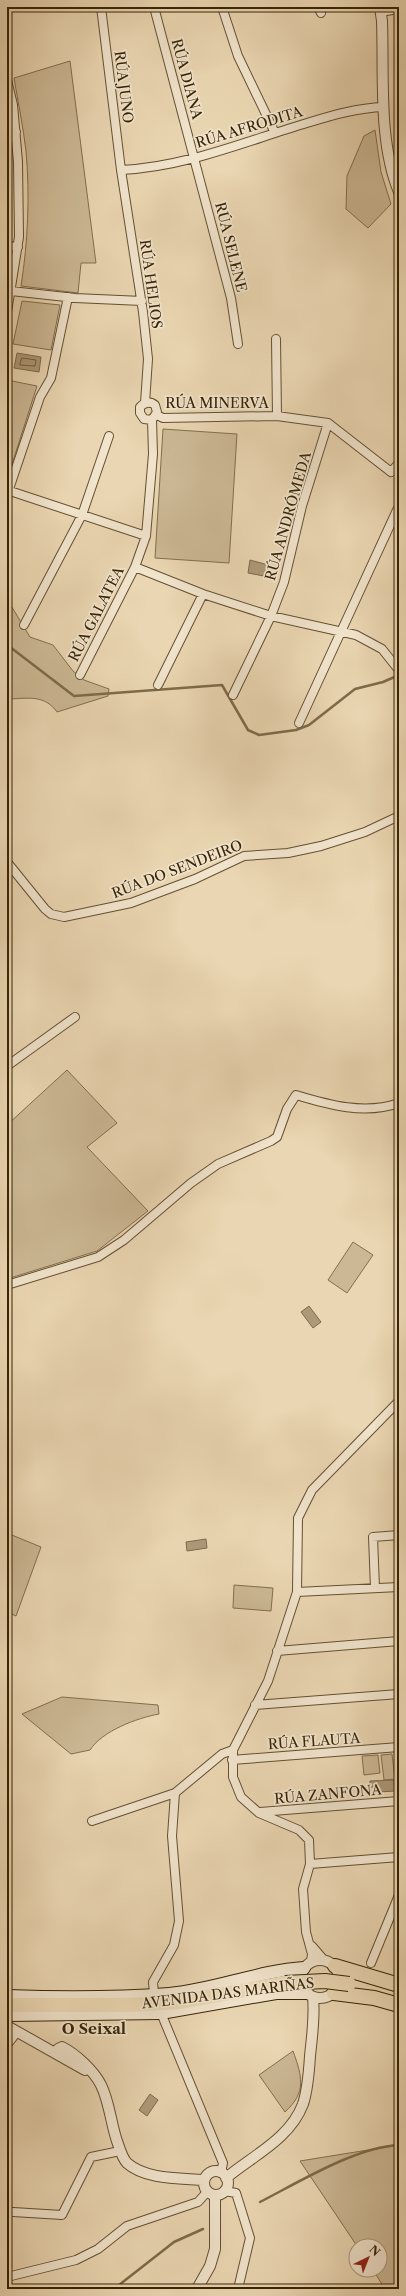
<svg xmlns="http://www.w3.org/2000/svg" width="406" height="2296" font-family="'Libre Caslon Text',serif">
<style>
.green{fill:#ccb895;stroke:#826e4e}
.water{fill:#ad9978;stroke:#7e6a4a}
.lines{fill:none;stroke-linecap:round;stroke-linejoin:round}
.shore{stroke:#725e3f;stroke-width:1}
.stream{stroke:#7e6a4a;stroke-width:2.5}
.minor-casing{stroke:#645031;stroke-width:10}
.tertiary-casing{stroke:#645031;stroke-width:12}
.secondary-casing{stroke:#372406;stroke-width:14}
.trunk-casing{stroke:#372406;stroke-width:16}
.minor{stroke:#f1e4cd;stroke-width:8}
.tertiary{stroke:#f1e4cd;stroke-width:10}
.secondary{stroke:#f1e4cd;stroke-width:12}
.trunk{stroke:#ead6b2;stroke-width:14}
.trunk-bridge-casing{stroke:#372406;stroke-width:16;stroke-linecap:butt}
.trunk-bridge{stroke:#ead6b2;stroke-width:14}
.labels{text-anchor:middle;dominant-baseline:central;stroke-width:3.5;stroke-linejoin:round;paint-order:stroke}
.street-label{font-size:14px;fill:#372406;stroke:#f1e4cd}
.neighbourhood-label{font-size:15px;font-weight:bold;fill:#372406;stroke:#f1e4cd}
</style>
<rect width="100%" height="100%" fill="#ead6b2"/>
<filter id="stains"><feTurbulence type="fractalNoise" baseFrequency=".005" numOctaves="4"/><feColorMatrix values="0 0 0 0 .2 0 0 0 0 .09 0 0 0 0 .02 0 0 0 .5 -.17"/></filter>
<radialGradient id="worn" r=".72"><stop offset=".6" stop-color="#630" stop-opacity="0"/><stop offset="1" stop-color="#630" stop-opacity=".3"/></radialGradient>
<path class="green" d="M70 61 96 263H81L78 293 21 286C28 242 30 195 26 151 23 126 18 102 14 78Z
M375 130 381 172 391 204 368 228 346 209 347 176 364 136Z
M22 301 60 305 51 350 13 344Z
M7 380 37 386 7 480Z
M163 429 237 434 229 563 155 558Z
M7 599 30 637 53 645 73 671 84 680 109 689 108 696 57 712C45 695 29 698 11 699L7 692Z
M67 1070 117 1123 87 1147 148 1211 97 1251 7 1279V1125Z
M353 1242 373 1255 347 1293 328 1280Z
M7 1533 41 1547 16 1616 7 1612Z
M234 1585 273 1588 271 1611 233 1608Z
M62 1697 158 1705 159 1714C137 1718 102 1731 90 1750L71 1754 22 1714Z
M392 1754 395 1779 384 1780 381 1755Z
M378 1755 380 1773 364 1775 362 1756Z
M293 2051C302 2076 307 2092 285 2112L259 2075Z
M399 2145V2289H385L373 2270H380V2246H357L300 2161Z"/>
<path class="water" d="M17 353 41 357 39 372 14 368Z
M250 560 272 566 269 577 248 573Z
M309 1306 321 1322 313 1328 301 1312Z
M206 1539 207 1548 187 1551 186 1542Z
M394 1780 395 1791 378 1792 377 1787H370V1781Z
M150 2094 158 2100 147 2116 139 2110Z"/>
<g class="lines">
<path class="shore" d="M22 358 36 360 35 366 20 365Z"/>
<path class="stream" d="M7 641 10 647 74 696 222 685 248 730 259 735 296 730 309 725 355 689 383 682 399 675
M260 2202C299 2182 356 2147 399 2145
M108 2289 119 2285 174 2242 203 2229"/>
<g class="minor-casing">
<path id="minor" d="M101 7 121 170 143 312 148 359 145 403
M154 7 231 298 238 344
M222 7 238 56 275 133
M318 7 321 13
M380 12 399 9
M7 80 13 105 18 162 19 237 7 312
M7 133 16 132
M121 170C186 167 246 141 307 123 333 115 357 108 384 107
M7 246 18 247
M11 291 75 298 142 301
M276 339 277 416
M157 415 163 418 277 416 328 423 391 472 399 463
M7 490 146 536
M7 495 40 397 51 378 68 297
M135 567 203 594 271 616 356 635 382 649 398 669
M24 625 82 515 109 436
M80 675 135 567 146 536 153 454 152 420 157 412 155 405C150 401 145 402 140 407V413L144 419 152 420
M158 685 203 594
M233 695 271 616 284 582 302 506 328 423
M299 723 397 510
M7 862 45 909 51 914 64 917 131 903 195 879 244 856 288 853 321 846 365 832 399 816
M7 1066 75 1017
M7 1285 98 1257 124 1240 191 1183 218 1164 271 1141 277 1137 287 1109 296 1095C329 1105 365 1115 399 1103
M375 1588 373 1537 399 1535
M297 1592 399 1587
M277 1651 399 1641
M255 1705 399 1694
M232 1760 399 1747
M260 1812 399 1801
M92 1821 175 1793 222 1754 233 1750
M310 1864 399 1857
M312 1946 324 1960
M311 1962 312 1954 306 1932 303 1889 310 1864 309 1840 299 1830 259 1813 241 1797 233 1777V1750L268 1681 297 1592 298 1518 312 1490 399 1401
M371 1963 399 1895
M154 1994 153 1982 174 1945 179 1921 172 1836 175 1793
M161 2013 223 2163 221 2173
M7 2045 17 2032
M224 2191 236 2193 250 2238 238 2289
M13 2212 62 2215 91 2157 120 2151
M7 2277 76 2260 98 2249 127 2226 198 2202 207 2192"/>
</g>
<g class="tertiary-casing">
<path id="tertiary" d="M380 7 382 21C384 74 378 142 399 192
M301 1979a19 19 0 1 1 38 0a19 19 0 1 1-38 0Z
M7 2026 85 2070
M57 2054 58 2049 62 2047C76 2054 94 2071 101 2085 110 2103 111 2126 118 2144 120 2150 123 2159 127 2163 146 2180 181 2178 204 2180
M204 2183a12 12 0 1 1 24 0a12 12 0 1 1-24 0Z
M226 2178C252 2156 290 2139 303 2104 308 2089 309 2072 310 2056 312 2036 315 2017 313 1997
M197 2289 210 2266 215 2249V2195"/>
</g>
<g class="secondary-casing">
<path id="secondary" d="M7 1996C61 1998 116 1998 169 1994 215 1990 258 1971 304 1968
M7 2015 161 2013 276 1993H307"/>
</g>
<g class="trunk-casing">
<path id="trunk" d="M335 1966 399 1985
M334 1993 374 1998 399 2005
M7 2005H127L179 2002 285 1983"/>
</g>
<use href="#minor" class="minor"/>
<use href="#tertiary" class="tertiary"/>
<use href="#secondary" class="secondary"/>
<use href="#trunk" class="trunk"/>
<g class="trunk-bridge-casing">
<path id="trunk-bridge" d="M285 1983 325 1981 349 1984"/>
</g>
<use href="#trunk-bridge" class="trunk-bridge"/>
</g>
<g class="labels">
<g class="street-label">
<text transform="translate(187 79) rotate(75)">RÚA DIANA</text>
<text transform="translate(124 87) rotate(83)">RÚA JUNO</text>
<text transform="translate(249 127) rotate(-17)">RÚA AFRODITA</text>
<text transform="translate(231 247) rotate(76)">RÚA SELENE</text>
<text transform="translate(151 284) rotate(82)">RÚA HELIOS</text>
<text x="217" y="403">RÚA MINERVA</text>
<text transform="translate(288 516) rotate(-74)">RÚA ANDRÓMEDA</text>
<text transform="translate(96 614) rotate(-63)">RÚA GALATEA</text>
<text transform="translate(177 869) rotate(-21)">RÚA DO SENDEIRO</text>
<text transform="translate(314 1741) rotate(-4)">RÚA FLAUTA</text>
<text transform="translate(328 1794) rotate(-5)">RÚA ZANFONA</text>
<text transform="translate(228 1993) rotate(-7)">AVENIDA DAS MARIÑAS</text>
</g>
<g class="neighbourhood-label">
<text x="94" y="2028">O Seixal</text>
</g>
</g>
<rect width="406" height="2296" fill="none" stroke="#ead6b2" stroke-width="24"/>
<rect x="8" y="8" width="390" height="2280" fill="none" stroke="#372406" stroke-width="2"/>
<rect x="12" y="12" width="382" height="2272" fill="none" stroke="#372406"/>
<g transform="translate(368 2258) rotate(43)"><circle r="19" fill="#f1e4cd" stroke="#a7977d"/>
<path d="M0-3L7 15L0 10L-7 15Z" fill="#8f2418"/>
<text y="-6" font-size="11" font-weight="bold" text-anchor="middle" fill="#372406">N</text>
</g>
<rect width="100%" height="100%" filter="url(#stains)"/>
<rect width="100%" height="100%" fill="url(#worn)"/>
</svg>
